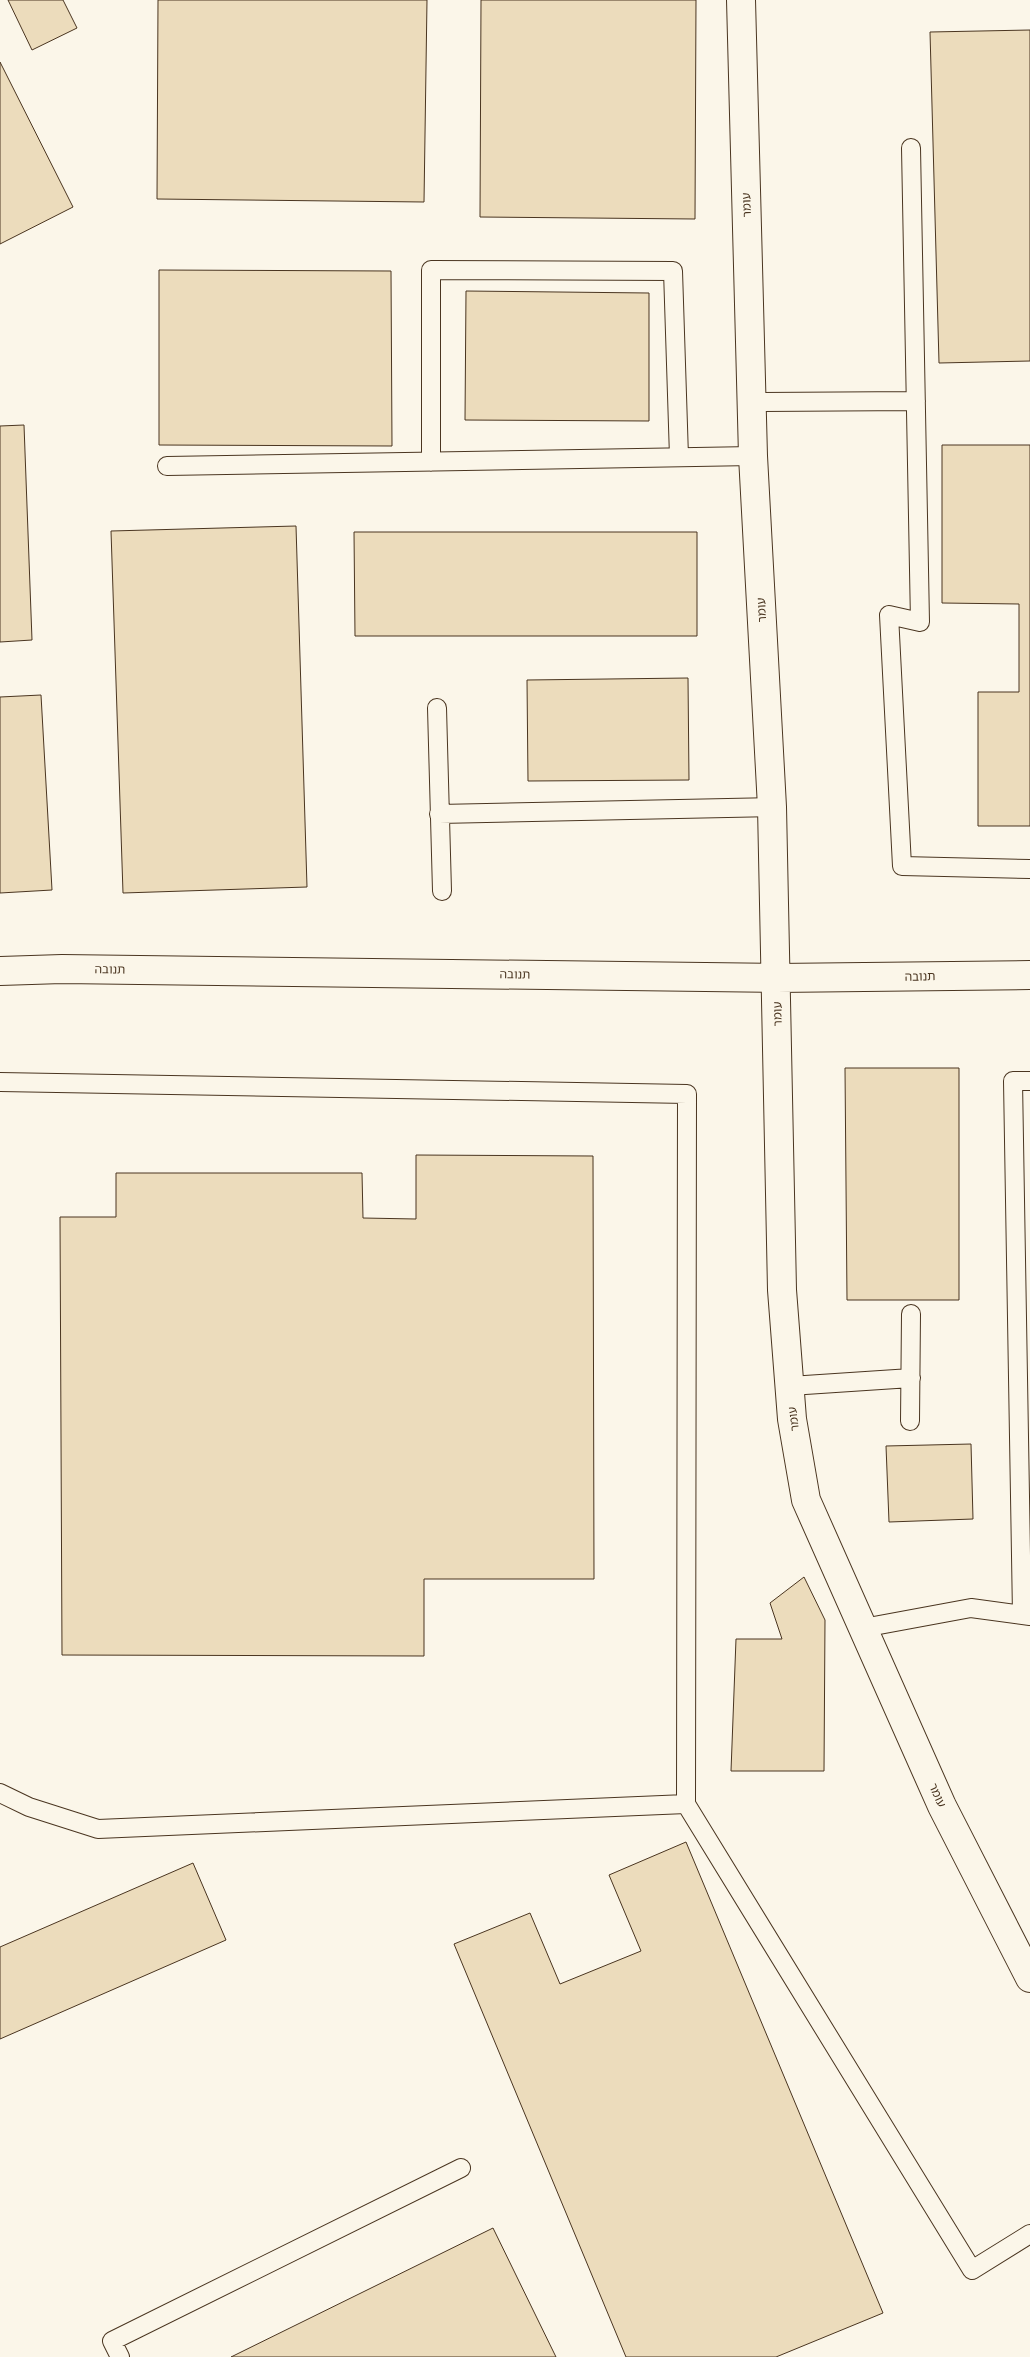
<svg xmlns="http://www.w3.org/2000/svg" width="1030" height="2357" font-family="Quicksand,'Noto Sans Hebrew',sans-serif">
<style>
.building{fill:#ecdcbc;stroke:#4a3520}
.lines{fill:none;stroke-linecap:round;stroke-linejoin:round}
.lane-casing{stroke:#4a3520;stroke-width:20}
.street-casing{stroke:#4a3520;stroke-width:30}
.lane{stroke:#fbf6e9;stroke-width:18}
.street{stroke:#fbf6e9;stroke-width:28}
.labels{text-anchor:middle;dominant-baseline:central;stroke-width:4;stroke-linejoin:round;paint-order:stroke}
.street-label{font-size:12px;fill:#4a3520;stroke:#fbf6e9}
</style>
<rect width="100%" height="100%" fill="#fbf6e9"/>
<path class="building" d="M8 0H63L77 28 32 50Z
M158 0H427L424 202 157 199Z
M481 0H696L695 219 480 217Z
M1030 30V361L939 363 930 32Z
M0 62 73 207 0 244Z
M159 270 391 271 392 446 159 445Z
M466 291 649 293V421L465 420Z
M24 425 32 640 0 642V426Z
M942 445H1030V826H978V692H1019V604L942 603Z
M296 526 307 887 123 893 111 531Z
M354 532H697V636H355Z
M688 678 689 780 528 781 527 680Z
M41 695 52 890 0 893V697Z
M845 1068H959V1300H847Z
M416 1155 593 1156 594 1579H424V1656L62 1655 60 1217H116V1173H362L363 1218 416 1219Z
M971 1444 973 1519 889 1522 886 1446Z
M804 1577 825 1620 824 1771H731L736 1639H782L770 1603Z
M686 1842 883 2313 776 2357H626L454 1944 530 1913 560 1984 641 1951 609 1875Z
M193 1863 226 1940 0 2039V1947Z
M493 2228 556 2357H231Z"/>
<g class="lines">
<g class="lane-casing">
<path id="lane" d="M911 148 920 622 889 615 902 866 1030 869
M752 402 916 401
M431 462V270L673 271 679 457
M167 466 753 456
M437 708 442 891
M439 814 772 807
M0 1082 687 1094 686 1804 972 2270 1030 2234
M790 1386 911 1378
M910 1421 911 1314
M1022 1615 1013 1081H1030
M863 1628 971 1608 1030 1616
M0 1793 29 1807 98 1829 686 1804
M120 2357 112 2341 461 2168"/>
</g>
<g class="street-casing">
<path id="street" d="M741 0 753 456 772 807 782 1290 792 1419 806 1500 942 1806 1030 1978
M0 971 62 969 777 978 1030 975"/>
</g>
<use href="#lane" class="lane"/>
<use href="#street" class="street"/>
</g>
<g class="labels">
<g class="street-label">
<text transform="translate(746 205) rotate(-92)">עומר</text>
<text transform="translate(761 610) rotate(-93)">עומר</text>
<text transform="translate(110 969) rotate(1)">תנובה</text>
<text transform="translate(515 974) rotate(1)">תנובה</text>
<text transform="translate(920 976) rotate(-1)">תנובה</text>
<text transform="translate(777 1014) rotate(-91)">עומר</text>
<text transform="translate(793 1419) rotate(-97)">עומר</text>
<text transform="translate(938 1795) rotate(66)">עומר</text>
</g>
</g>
</svg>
